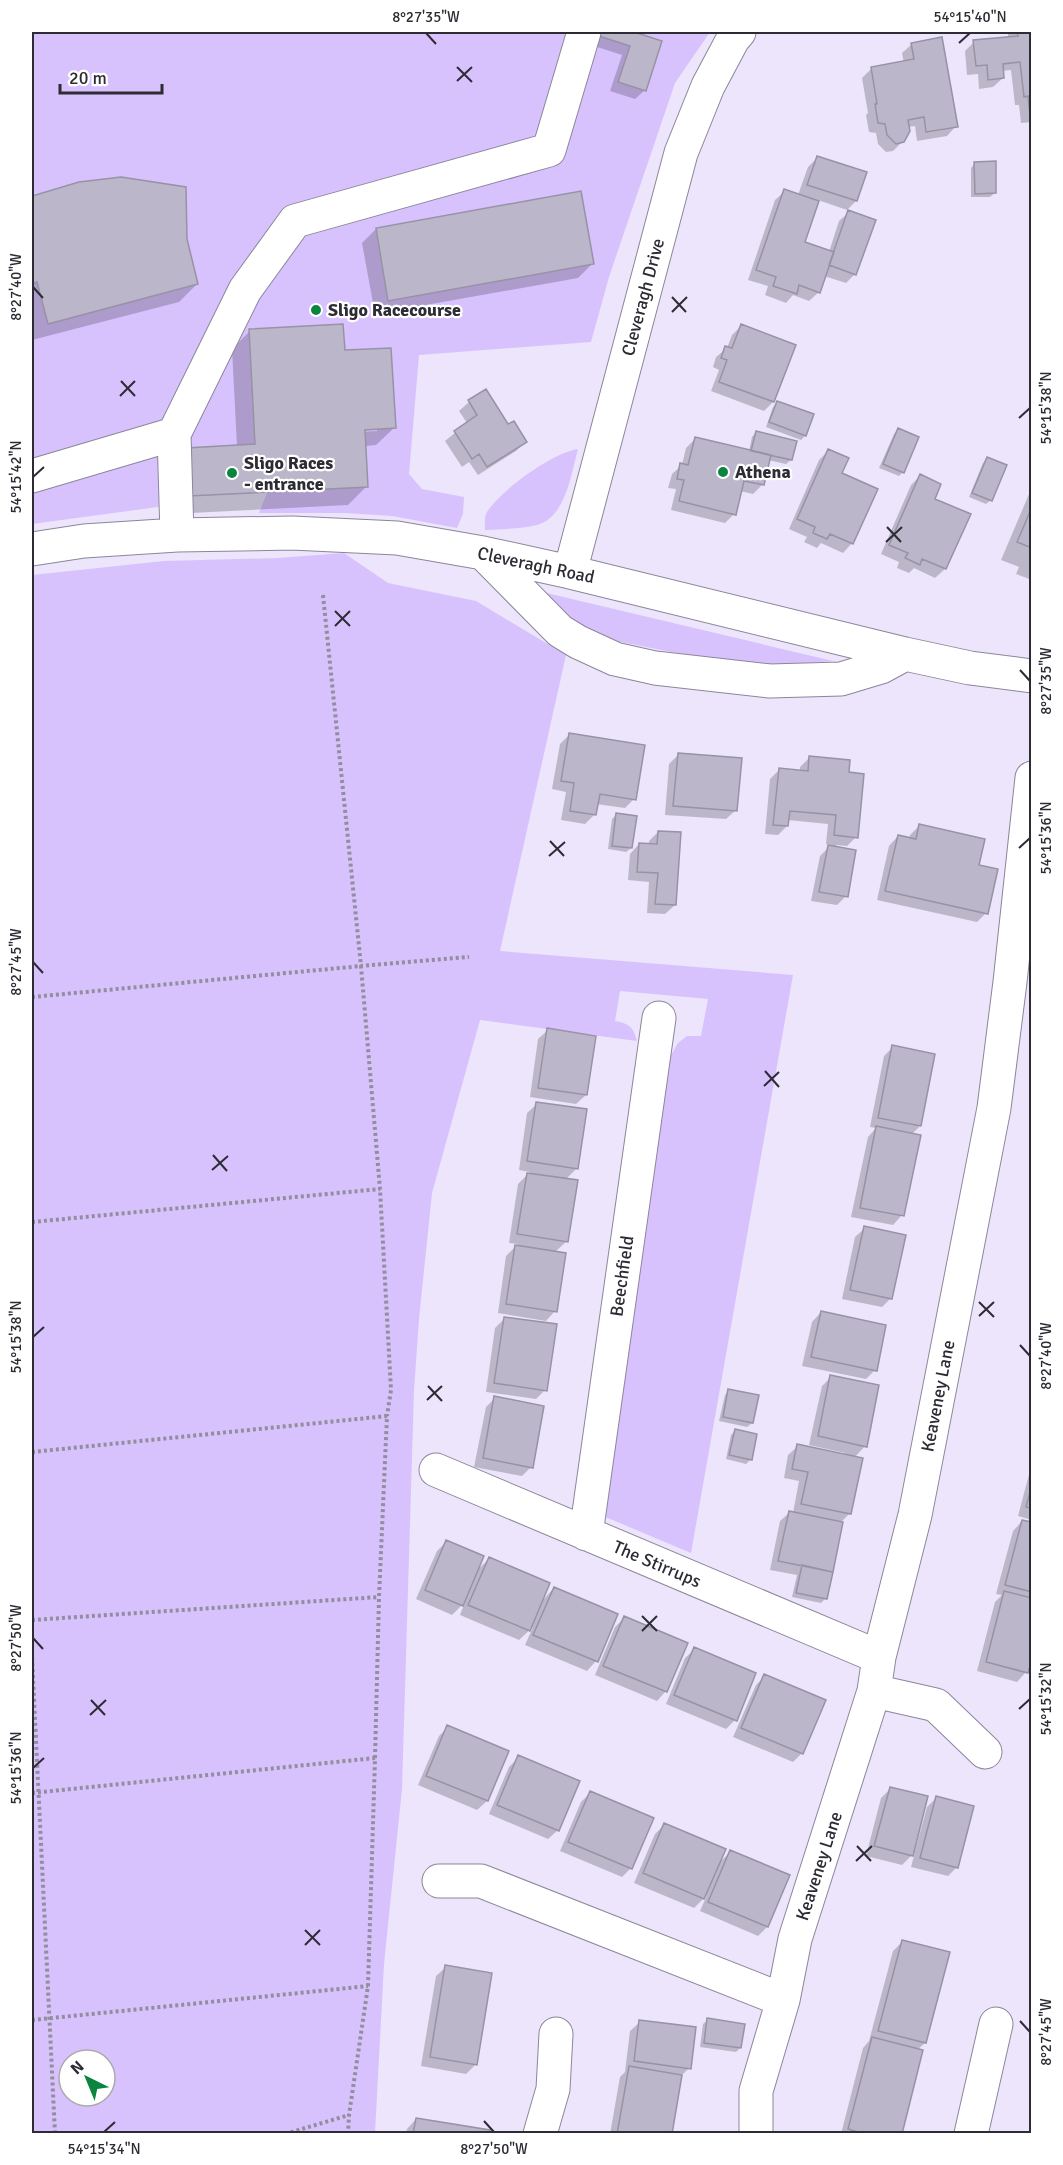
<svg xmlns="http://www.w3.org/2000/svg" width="1063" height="2165" font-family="Signika,sans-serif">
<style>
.green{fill:#d7c2fe;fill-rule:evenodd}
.shadow{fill:#0003;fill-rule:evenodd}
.building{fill:#bcb6ca;stroke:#9892a6;stroke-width:1.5}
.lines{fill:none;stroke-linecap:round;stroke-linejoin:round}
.minor-casing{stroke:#8c869a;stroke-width:35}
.path{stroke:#938e9d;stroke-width:4;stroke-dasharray:3 3;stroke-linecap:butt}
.minor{stroke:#fff;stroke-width:33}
.ticks{fill:none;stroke:#2d2b33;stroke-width:2}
.poi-dot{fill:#0a853f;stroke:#fff;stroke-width:2}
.labels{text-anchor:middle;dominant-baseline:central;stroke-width:4.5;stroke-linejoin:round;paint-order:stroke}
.street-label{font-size:18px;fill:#2d2b33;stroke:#fff}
.poi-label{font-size:18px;font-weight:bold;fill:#2d2b33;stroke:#fff;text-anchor:start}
.neatline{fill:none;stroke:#2d2b33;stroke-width:2}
.ticks-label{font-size:15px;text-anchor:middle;fill:#2d2b33}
</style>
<rect width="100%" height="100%" fill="#ece5fb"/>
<path class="green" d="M32 32H710L675 83 609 277 591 342 419 355 409 474 422 489 464 497 463 514 457 528 392 516 346 513H259L267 493 260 471 183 478 158 507 32 524Z
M578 449C571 474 566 517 537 525 521 529 501 529 485 530 485 525 484 517 487 512 501 490 552 453 578 449Z
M344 553 388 583 476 601 566 655 500 951 793 975 691 1553 603 1516 671 1055 678 1043 687 1036H701L708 999 620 991 615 1021C629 1023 634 1028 637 1041L480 1020 432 1193 419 1319 414 1390 402 1789 384 1964 375 2133 32 2134V575L164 561 278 558ZM69 2060H105V2096H69Z
M534 590 833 661 771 666 677 653 595 637Z"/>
<path class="shadow" d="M596 32H629L661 42 645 90 635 99 610 91 622 55 591 45Z
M1008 32H1032V122L1021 123 1019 105H1015L1011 70 1002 71 1003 78 993 87 979 89 978 74 967 75 965 51 974 42 1008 39Z
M912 44 956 126 947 136 917 141 915 126 908 127 903 141 893 151 886 152 878 144 876 133 869 132 866 115 868 113 862 78 872 68 904 63 902 53Z
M818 157 856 201 847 210 818 200 803 243 829 252 839 221 849 212 855 274 846 283 824 276 819 292 809 301 793 295 786 303 765 295 768 286 748 280 775 200 785 191 798 195 808 167Z
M975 163 995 193 990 197H971V168Z
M79 183 185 240 197 284 179 302 32 340V198Z
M376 229 592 264 578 278 375 314 362 243Z
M741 326 773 402 764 411 711 391 719 370 713 367 716 357 727 348 732 335Z
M250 331 343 351 394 428 376 445 364 446 366 487 348 505 171 514 237 446 232 349ZM377 428V431L357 432Z
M485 391 508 427 525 442 516 451 478 475 469 462 462 467 445 441 467 423 459 411 469 402Z
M778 402 812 415 805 436 801 440 766 427 773 407Z
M898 429 903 472 899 476 879 468 894 434Z
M756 432 791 460 786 464 768 460 762 485 753 494 740 491 734 514 725 523 671 510 676 489 668 488 672 474 682 465 686 448 695 439 749 451 752 437Z
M828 451 840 474 852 543 843 553 821 543 817 548 804 542 807 537 789 529 819 460Z
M987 459 991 500 986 504 969 497 983 463Z
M920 476 933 499 969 515 945 569 935 578 914 568 909 573 897 568 899 562 881 554 911 485Z
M1032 487V580L1016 574 1019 567 1001 560Z
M570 734 634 799 625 808 596 804 594 815 585 824 561 820 566 792 552 789 560 744Z
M678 755 736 810 726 819 665 815 669 764Z
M810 757 847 774 856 837 847 846 836 845 846 896 837 905 811 901 820 856 831 845 826 844 828 824 788 820 787 826 778 835 765 834 770 779 779 770 800 772V767Z
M616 815 631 848 626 852 608 849 612 819Z
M919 826 977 866 986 913 977 922 877 900 889 846 898 836 909 839 910 835Z
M658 832 675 905 665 914 647 913 649 882 628 880 630 854 639 844 649 845V841Z
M548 1030 586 1095 576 1104 530 1097 538 1039Z
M893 1047 920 1126 911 1135 902 1215 893 1225 851 1217 868 1137 876 1128 870 1127 884 1056Z
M537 1104 577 1168 565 1180 567 1241 555 1252V1311L546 1321 498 1313 506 1256 518 1244 509 1243 518 1184 530 1172 519 1170 527 1113Z
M865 1228 891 1298 882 1307 842 1299 855 1237Z
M821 1312 875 1370 866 1379 802 1366 812 1322Z
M505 1318 545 1390 536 1399 486 1392 495 1328Z
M831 1377 865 1446 854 1458 850 1513 840 1523 825 1599 821 1603 792 1597 797 1575 770 1570 780 1521 790 1512 793 1513 799 1481 784 1478 788 1455 798 1446 844 1456 845 1453 809 1445 822 1386Z
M729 1391 752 1423 747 1427 719 1421 725 1395Z
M495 1398 531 1467 522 1476 474 1467 486 1407Z
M735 1431 751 1459 746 1464 726 1459 731 1435Z
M1032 1463V1520L1018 1516Z
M1022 1521 1032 1524V1653L1026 1672 1017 1682 977 1671 995 1602 1002 1595 996 1594 1013 1531Z
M446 1542 476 1571 489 1559 541 1602 554 1588 596 1661 587 1671 525 1645 533 1627 519 1640 460 1615 465 1602 452 1615 416 1599 437 1551Z
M624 1618 666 1691 657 1701 595 1675 615 1627Z
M695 1649 735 1720 726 1729 666 1704 685 1658Z
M765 1676 802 1753 793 1762 733 1737 756 1685Z
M448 1727 507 1752 487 1801 477 1810 418 1785 439 1736Z
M519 1757 558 1830 548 1839 489 1814 509 1767Z
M891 1788 912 1851H915L927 1807 937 1797 957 1867 948 1876 911 1867 915 1852 902 1865 866 1856 881 1798Z
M590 1793 631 1868 622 1877 560 1851 581 1802Z
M664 1825 718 1864 730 1852 767 1927 758 1936 700 1911 707 1895 694 1908 634 1883 655 1834Z
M902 1942 925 2043 917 2050 900 2134H841L863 2048 869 2041 893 1951Z
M446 1967 476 2064 466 2074 421 2066 436 1976Z
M708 2020 740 2048 736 2052 700 2047 703 2024Z
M640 2022 689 2068 680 2077 671 2134H610L620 2077 625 2072 630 2031Z
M416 2119 488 2134H406L407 2129Z"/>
<path class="building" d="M601 32H634L662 41 646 91 618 82 630 46 599 36Z
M1017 32H1032V115H1030L1028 96 1024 97 1020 62 1003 64 1004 78 988 80 987 65 976 66 973 40 1018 36Z
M942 37 958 127 926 132 924 117 908 120 910 131 904 142 896 144 887 135 885 124 878 123 875 104H877L871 67 914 59 911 43Z
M817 156 867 172 857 201 807 185Z
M996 161V193L975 194 974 162Z
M121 177 186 187 187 239 198 284 48 324 37 282 32 284V196L79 182Z
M784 189 819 201 805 242 834 252 820 293 799 285 797 294 773 286 776 277 756 270Z
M581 191 594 264 388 301 376 228Z
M848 210 876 220 856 275 829 265Z
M343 324 345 350 391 348 396 428 365 430 368 487 189 496 186 448 255 444 249 329Z
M741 324 796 345 774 402 719 382 727 360 721 358 725 346 732 348Z
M486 389 508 424 514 421 527 442 487 467 479 454 472 459 454 431 477 415 468 400Z
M777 401 814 414 806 436 769 422Z
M898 428 919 437 904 473 883 464Z
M756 431 797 441 792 460 751 451Z
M695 437 771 455 764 485 744 481 736 515 679 501 684 480 677 479 680 463 688 465Z
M828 449 849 458 842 473 878 489 853 544 830 534 827 539 813 533 815 527 797 519Z
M987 457 1007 465 992 501 972 493Z
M920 474 941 484 935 499 971 514 946 569 922 559 920 565 905 558 908 553 889 545Z
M1032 507V548L1017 542Z
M569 733 645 745 636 800 600 794 596 815 570 811 574 783 561 781Z
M678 753 742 758 737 811 673 806Z
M809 756 850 760 849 772 864 774 858 838 834 835 836 815 790 811 788 826 773 825 779 768 808 771Z
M616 813 637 816 632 848 612 846Z
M919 824 985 839 979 865 998 869 988 914 885 891 898 835 916 839Z
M658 831 681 832 676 905 655 904 658 873 637 872 639 843 657 844Z
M828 845 856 850 848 897 819 892Z
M547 1028 596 1036 587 1095 538 1088Z
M892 1045 935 1054 921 1126 878 1118Z
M536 1102 587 1109 578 1169 527 1161Z
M876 1126 921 1135 904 1216 860 1208Z
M527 1173 578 1180 568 1242 517 1234Z
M864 1226 906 1235 892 1299 850 1290Z
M515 1245 566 1253 557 1312 506 1304Z
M821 1311 886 1325 877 1371 811 1357Z
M504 1317 557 1324 547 1391 494 1383Z
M830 1375 879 1385 867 1447 818 1436Z
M728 1389 759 1395 753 1423 723 1417Z
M494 1396 544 1406 533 1468 483 1458Z
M735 1429 757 1434 752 1460 729 1455Z
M797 1444 863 1458 851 1514 801 1504 808 1472 792 1469Z
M1032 1485V1508L1026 1507Z
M789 1511 843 1522 833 1572 778 1561Z
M1022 1520 1032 1522V1592L1005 1585Z
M446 1540 484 1556 463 1606 425 1590Z
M489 1557 550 1583 530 1631 468 1605Z
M802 1565 833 1572 827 1599 796 1593Z
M554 1587 618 1614 598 1662 533 1635Z
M1004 1591 1032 1598V1659L1028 1673 986 1662Z
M624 1616 688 1643 667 1692 603 1666Z
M694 1647 756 1673 737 1721 674 1695Z
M764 1674 826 1700 803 1754 741 1728Z
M447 1725 509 1751 488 1801 426 1776Z
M518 1755 580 1781 559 1831 497 1805Z
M890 1787 928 1796 913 1856 874 1846Z
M590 1791 654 1818 632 1869 568 1842Z
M936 1796 974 1806 958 1868 920 1858Z
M664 1823 726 1849 704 1899 643 1873Z
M730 1850 790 1875 768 1927 708 1902Z
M902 1940 950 1952 926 2043 878 2031Z
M445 1965 492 1973 477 2065 430 2057Z
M707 2018 745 2024 741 2048 704 2043Z
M639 2020 696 2027 691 2069 634 2061Z
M872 2037 923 2050 902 2134H865L848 2129Z
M629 2066 682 2075 672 2134H617Z
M416 2118 490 2130V2134H413Z"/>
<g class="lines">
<g class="minor-casing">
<path id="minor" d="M32 476 174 434
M177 535 174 434 245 290 295 221 549 150 584 32
M32 549 84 541 177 535 292 533 397 538 483 553 570 572 905 654 970 668 1032 676
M483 553 560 631 578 642 615 659 655 668 770 681 841 679 881 667 905 654
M570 572 681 153 708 86 733 39 739 32
M436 1470 879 1657
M586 1534 659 1018
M874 1691 936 1705 985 1752
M439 1881H481L783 2000
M540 2134 553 2089 556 2034
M756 2134V2091L783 2000 795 1939 874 1691 879 1657 915 1515 994 1108 1010 982 1032 778
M971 2134 996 2024"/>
</g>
<path class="path" d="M323 595 361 966 469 957
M32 997 361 966 380 1189 391 1390 387 1416
M32 1222 380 1189
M32 1452 387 1416 379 1597 375 1758
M32 1620 379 1597
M32 1657 55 2134
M32 1793 375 1758 368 1986 349 2115 348 2134
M32 2020 368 1986
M285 2134 349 2115"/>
<use href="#minor" class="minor"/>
</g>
<path class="ticks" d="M426 33 436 44M959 43 970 33M457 67 472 82M457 81 472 67M33 287 43 298M672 297 686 312M672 312 687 297M121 381 135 396M120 396 135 381M1019 418 1030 408M33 477 44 467M887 527 901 542M886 542 902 527M335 611 350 626M335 626 350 611M1020 670 1030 681M550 841 564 856M1019 848 1030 838M549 856 565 842M33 962 43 973M765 1071 779 1087M764 1086 779 1072M213 1155 227 1171M212 1170 228 1156M979 1302 994 1317M979 1316 994 1302M33 1337 44 1327M1020 1345 1030 1356M428 1386 442 1401M427 1400 442 1386M642 1616 657 1631M642 1631 657 1616M33 1638 43 1649M91 1700 105 1715M1019 1709 1030 1699M90 1715 106 1700M33 1768 44 1758M857 1846 871 1861M856 1861 872 1846M305 1930 320 1945M305 1945 320 1930M1020 2021 1030 2032M484 2121 494 2132M104 2132 115 2122"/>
<g class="poi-dot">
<circle cx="316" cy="310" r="6"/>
<circle cx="723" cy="472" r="6"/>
<circle cx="232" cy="473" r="6"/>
</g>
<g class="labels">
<g class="street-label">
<text transform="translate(643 297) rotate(-75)">Cleveragh Drive</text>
<text transform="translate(536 565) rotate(12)">Cleveragh Road</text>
<text transform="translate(622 1276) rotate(-82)">Beechfield</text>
<text transform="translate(938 1396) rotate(-79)">Keaveney Lane</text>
<text transform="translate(657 1564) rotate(23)">The Stirrups</text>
<text transform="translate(819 1866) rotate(-72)">Keaveney Lane</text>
</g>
<g class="poi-label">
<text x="328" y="310">Sligo Racecourse</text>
<text x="244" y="463">Sligo Races<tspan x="244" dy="21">- entrance</tspan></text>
<text x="735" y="472">Athena</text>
</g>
</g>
<rect width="1063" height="2165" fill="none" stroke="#ffffff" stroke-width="66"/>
<g transform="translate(87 2078) rotate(317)"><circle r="28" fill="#ffffff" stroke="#abaaad" stroke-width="1.5"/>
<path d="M0-4.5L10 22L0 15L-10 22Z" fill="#0a853f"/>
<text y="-9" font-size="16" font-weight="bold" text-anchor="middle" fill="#2d2b33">N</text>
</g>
<path d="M60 84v9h102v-9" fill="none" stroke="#2d2b33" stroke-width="3"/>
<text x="69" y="84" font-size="18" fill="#2d2b33" stroke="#ffffff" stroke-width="4.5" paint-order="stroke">20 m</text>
<rect x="33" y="33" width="997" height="2099" class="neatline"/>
<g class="ticks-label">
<text x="426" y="22">8°27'35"W</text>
<text x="970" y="22">54°15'40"N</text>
<text transform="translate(16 287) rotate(-90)" y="5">8°27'40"W</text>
<text transform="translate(1046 408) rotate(-90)" y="5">54°15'38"N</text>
<text transform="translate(16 477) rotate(-90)" y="5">54°15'42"N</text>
<text transform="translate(1046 681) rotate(-90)" y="5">8°27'35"W</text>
<text transform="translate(1046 838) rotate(-90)" y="5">54°15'36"N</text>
<text transform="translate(16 962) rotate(-90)" y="5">8°27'45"W</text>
<text transform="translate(16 1337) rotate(-90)" y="5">54°15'38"N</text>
<text transform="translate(1046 1356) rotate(-90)" y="5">8°27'40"W</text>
<text transform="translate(16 1638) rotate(-90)" y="5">8°27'50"W</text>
<text transform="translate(1046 1699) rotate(-90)" y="5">54°15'32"N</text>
<text transform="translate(16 1768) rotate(-90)" y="5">54°15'36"N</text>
<text transform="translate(1046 2032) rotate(-90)" y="5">8°27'45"W</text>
<text x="104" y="2154">54°15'34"N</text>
<text x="494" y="2154">8°27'50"W</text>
</g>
</svg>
